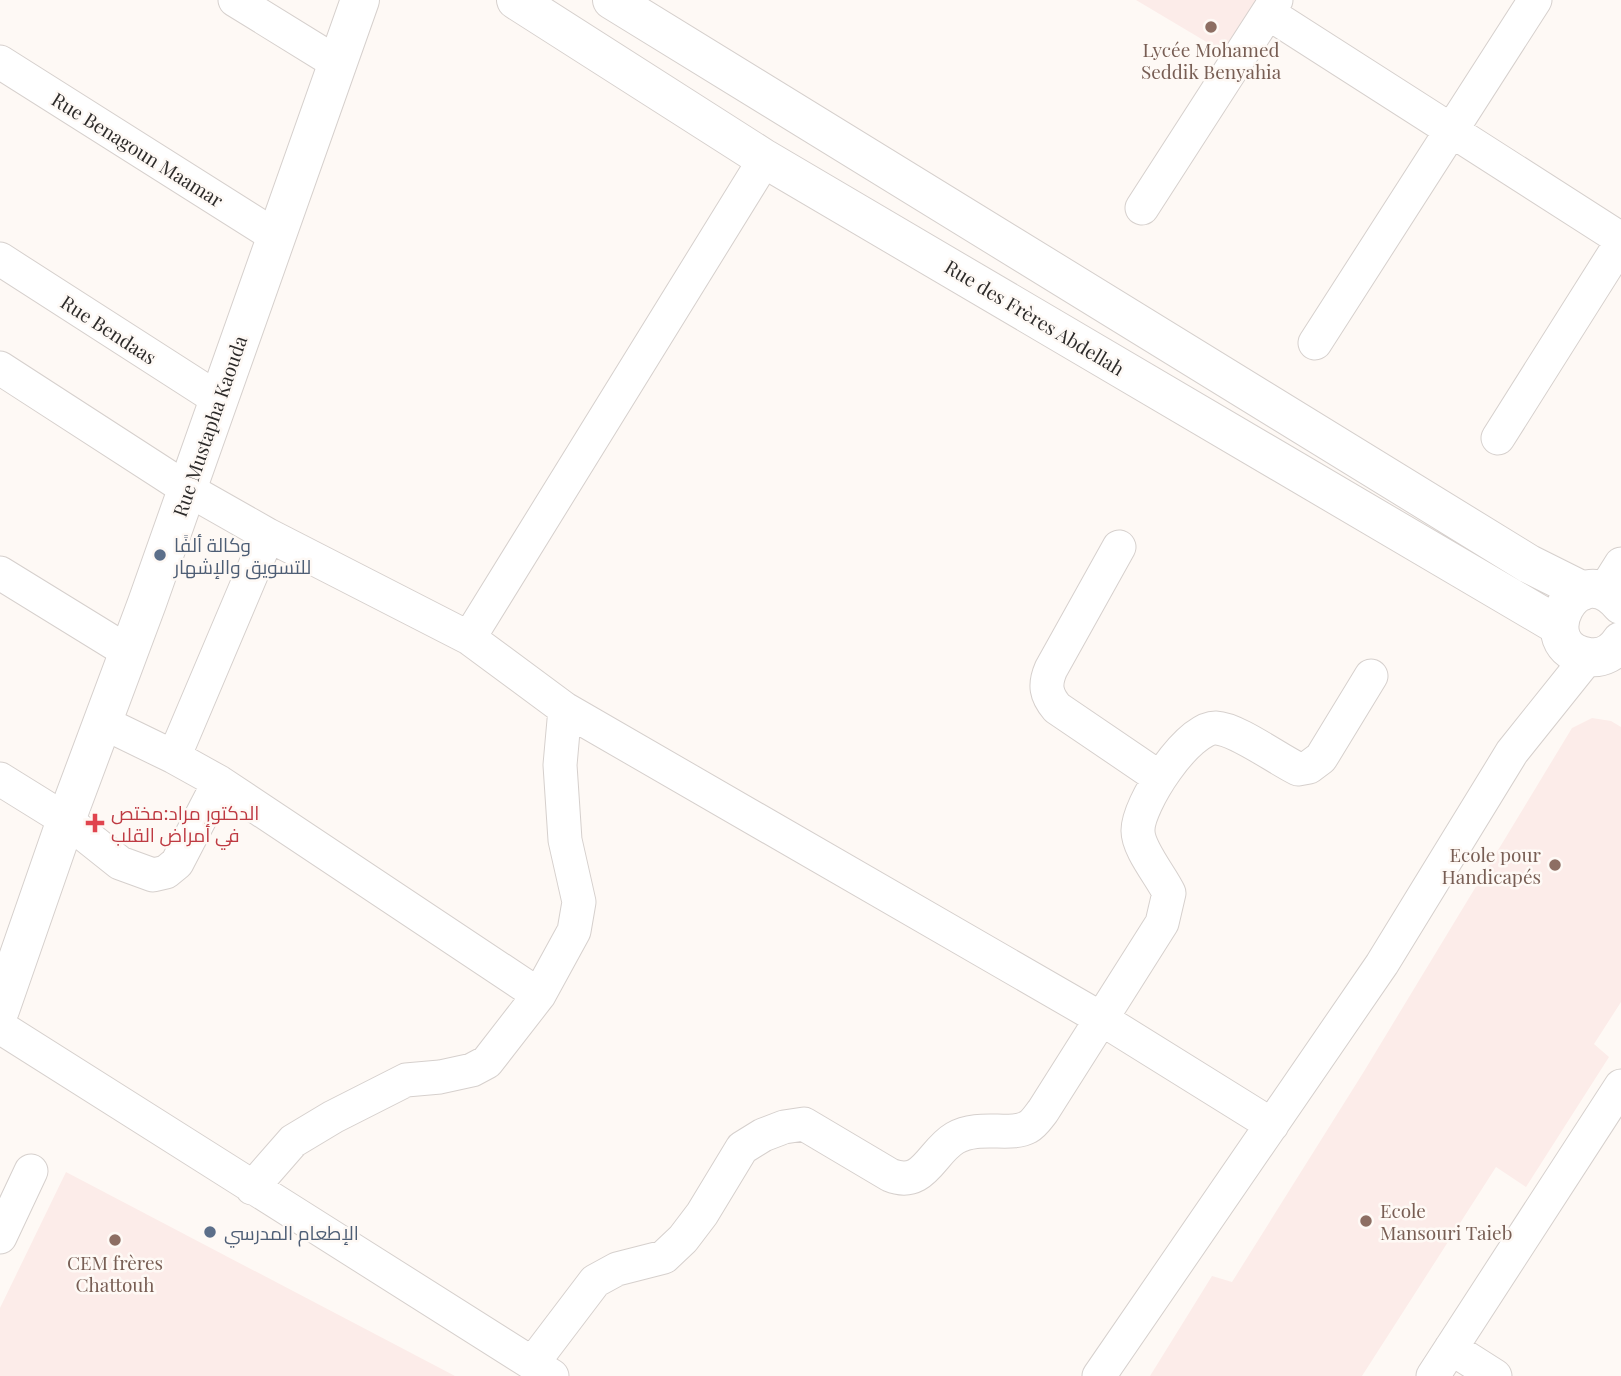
<svg xmlns="http://www.w3.org/2000/svg" width="1621" height="1376" font-family="'Playfair Display',Cairo,serif">
<style>
.education{fill:#fcece9}
.lines{fill:none;stroke-linecap:round;stroke-linejoin:round}
.minor-casing{stroke:#d6d0cd;stroke-width:35}
.major-casing{stroke:#d6d0cd;stroke-width:40}
.minor{stroke:#fff;stroke-width:33}
.major{stroke:#fff;stroke-width:38}
.education-dot{fill:#8d6e63;stroke:#fef9f5;stroke-width:2.5}
.service-dot{fill:#5c6f8a;stroke:#fef9f5;stroke-width:2.5}
.health-dot{fill:#e0444e;stroke:#fef9f5;stroke-width:2.5}
.labels{text-anchor:middle;dominant-baseline:central;stroke-width:5;stroke-linejoin:round;paint-order:stroke}
.education-label{font-size:19px;fill:#785e54;stroke:#fef9f5}
.street-label{font-size:19px;fill:#2d2b2a;stroke:#fef9f5}
.service-label{font-size:19px;fill:#4e5e75;stroke:#fef9f5;text-anchor:start}
.health-label{font-size:19px;fill:#be3a42;stroke:#fef9f5;text-anchor:start}
</style>
<rect width="100%" height="100%" fill="#fef9f5"/>
<path class="education" d="M1136 0H1258L1225 53Z
M1592 718 1611 721 1621 727V1002L1594 1044 1609 1057 1526 1187 1496 1167 1362 1376H1150L1212 1276 1232 1282 1363 1073 1572 728Z
M66 1172 455 1376H0V1308Z"/>
<g class="lines">
<g class="minor-casing">
<path id="minor" d="M235 0 337 63
M1268 13 1621 239
M0 62 277 237
M1142 208 1276 0
M0 259 218 399
M1315 343 1535 0
M0 368 187 489 268 535 469 638 565 709 1100 1018 1272 1125
M1498 438 1621 243
M1119 547 1051 669C1044 685 1046 695 1057 708L1160 778
M0 573 130 653
M1604 591 1621 564
M469 638 765 159
M104 723 174 757 219 782 539 995
M174 757 268 535
M0 779 66 820 120 863 153 875 166 872 177 863 219 782
M0 1027 552 1376
M252 1188 293 1141 333 1117 406 1080 440 1077 472 1070 487 1062 539 995 574 931 579 902 565 840 560 765 565 709
M0 1237 31 1171
M1451 1348 1495 1376
M532 1364 595 1281 617 1269 664 1257 683 1239 702 1214 742 1148 763 1135 784 1127 804 1124 890 1175C924 1189 931 1152 955 1138 979 1124 1011 1137 1028 1127 1034 1124 1039 1116 1043 1111L1162 923 1169 893C1161 876 1138 849 1138 831 1137 805 1188 727 1216 728 1237 729 1277 759 1298 769L1309 767 1321 758 1371 676
M1099 1376 1382 964 1512 752 1588 657
M1433 1376 1621 1086"/>
</g>
<g class="major-casing">
<path id="major" d="M516 0 765 159 1559 626
M612 0 1529 564 1583 591
M1621 605C1575 551 1527 649 1589 657 1602 659 1614 652 1621 641
M0 1010 66 820 147 603 360 0"/>
</g>
<use href="#minor" class="minor"/>
<use href="#major" class="major"/>
</g>
<g class="education-dot">
<circle cx="1211" cy="27" r="7"/>
<circle cx="1555" cy="865" r="7"/>
<circle cx="1366" cy="1221" r="7"/>
<circle cx="115" cy="1240" r="7"/>
</g>
<g class="service-dot">
<circle cx="160" cy="555" r="7"/>
<circle cx="210" cy="1232" r="7"/>
</g>
<path class="health-dot" d="M91.5 812.5h7v7h7v7h-7v7h-7v-7h-7v-7h7z"/>
<g class="labels">
<g class="education-label">
<text x="1211" y="49">Lycée Mohamed<tspan x="1211" dy="22">Seddik Benyahia</tspan></text>
<text x="1541" y="854" text-anchor="end">Ecole pour<tspan x="1541" dy="22">Handicapés</tspan></text>
<text x="1380" y="1210" text-anchor="start">Ecole<tspan x="1380" dy="22">Mansouri Taieb</tspan></text>
<text x="115" y="1262">CEM frères<tspan x="115" dy="22">Chattouh</tspan></text>
</g>
<g class="street-label">
<text transform="translate(138 149) rotate(32)">Rue Benagoun Maamar</text>
<text transform="translate(1035 317) rotate(31)">Rue des Frères Abdellah</text>
<text transform="translate(109 329) rotate(33)">Rue Bendaas</text>
<text transform="translate(209 426) rotate(-71)">Rue Mustapha Kaouda</text>
</g>
<g class="service-label">
<text x="174" y="544">وكالة ألفًا<tspan x="174" dy="22">للتسويق والإشهار</tspan></text>
<text x="224" y="1232">الإطعام المدرسي</text>
</g>
<g class="health-label">
<text x="111" y="812">الدكتور مراد:مختص<tspan x="111" dy="22">في أمراض القلب</tspan></text>
</g>
</g>
</svg>
